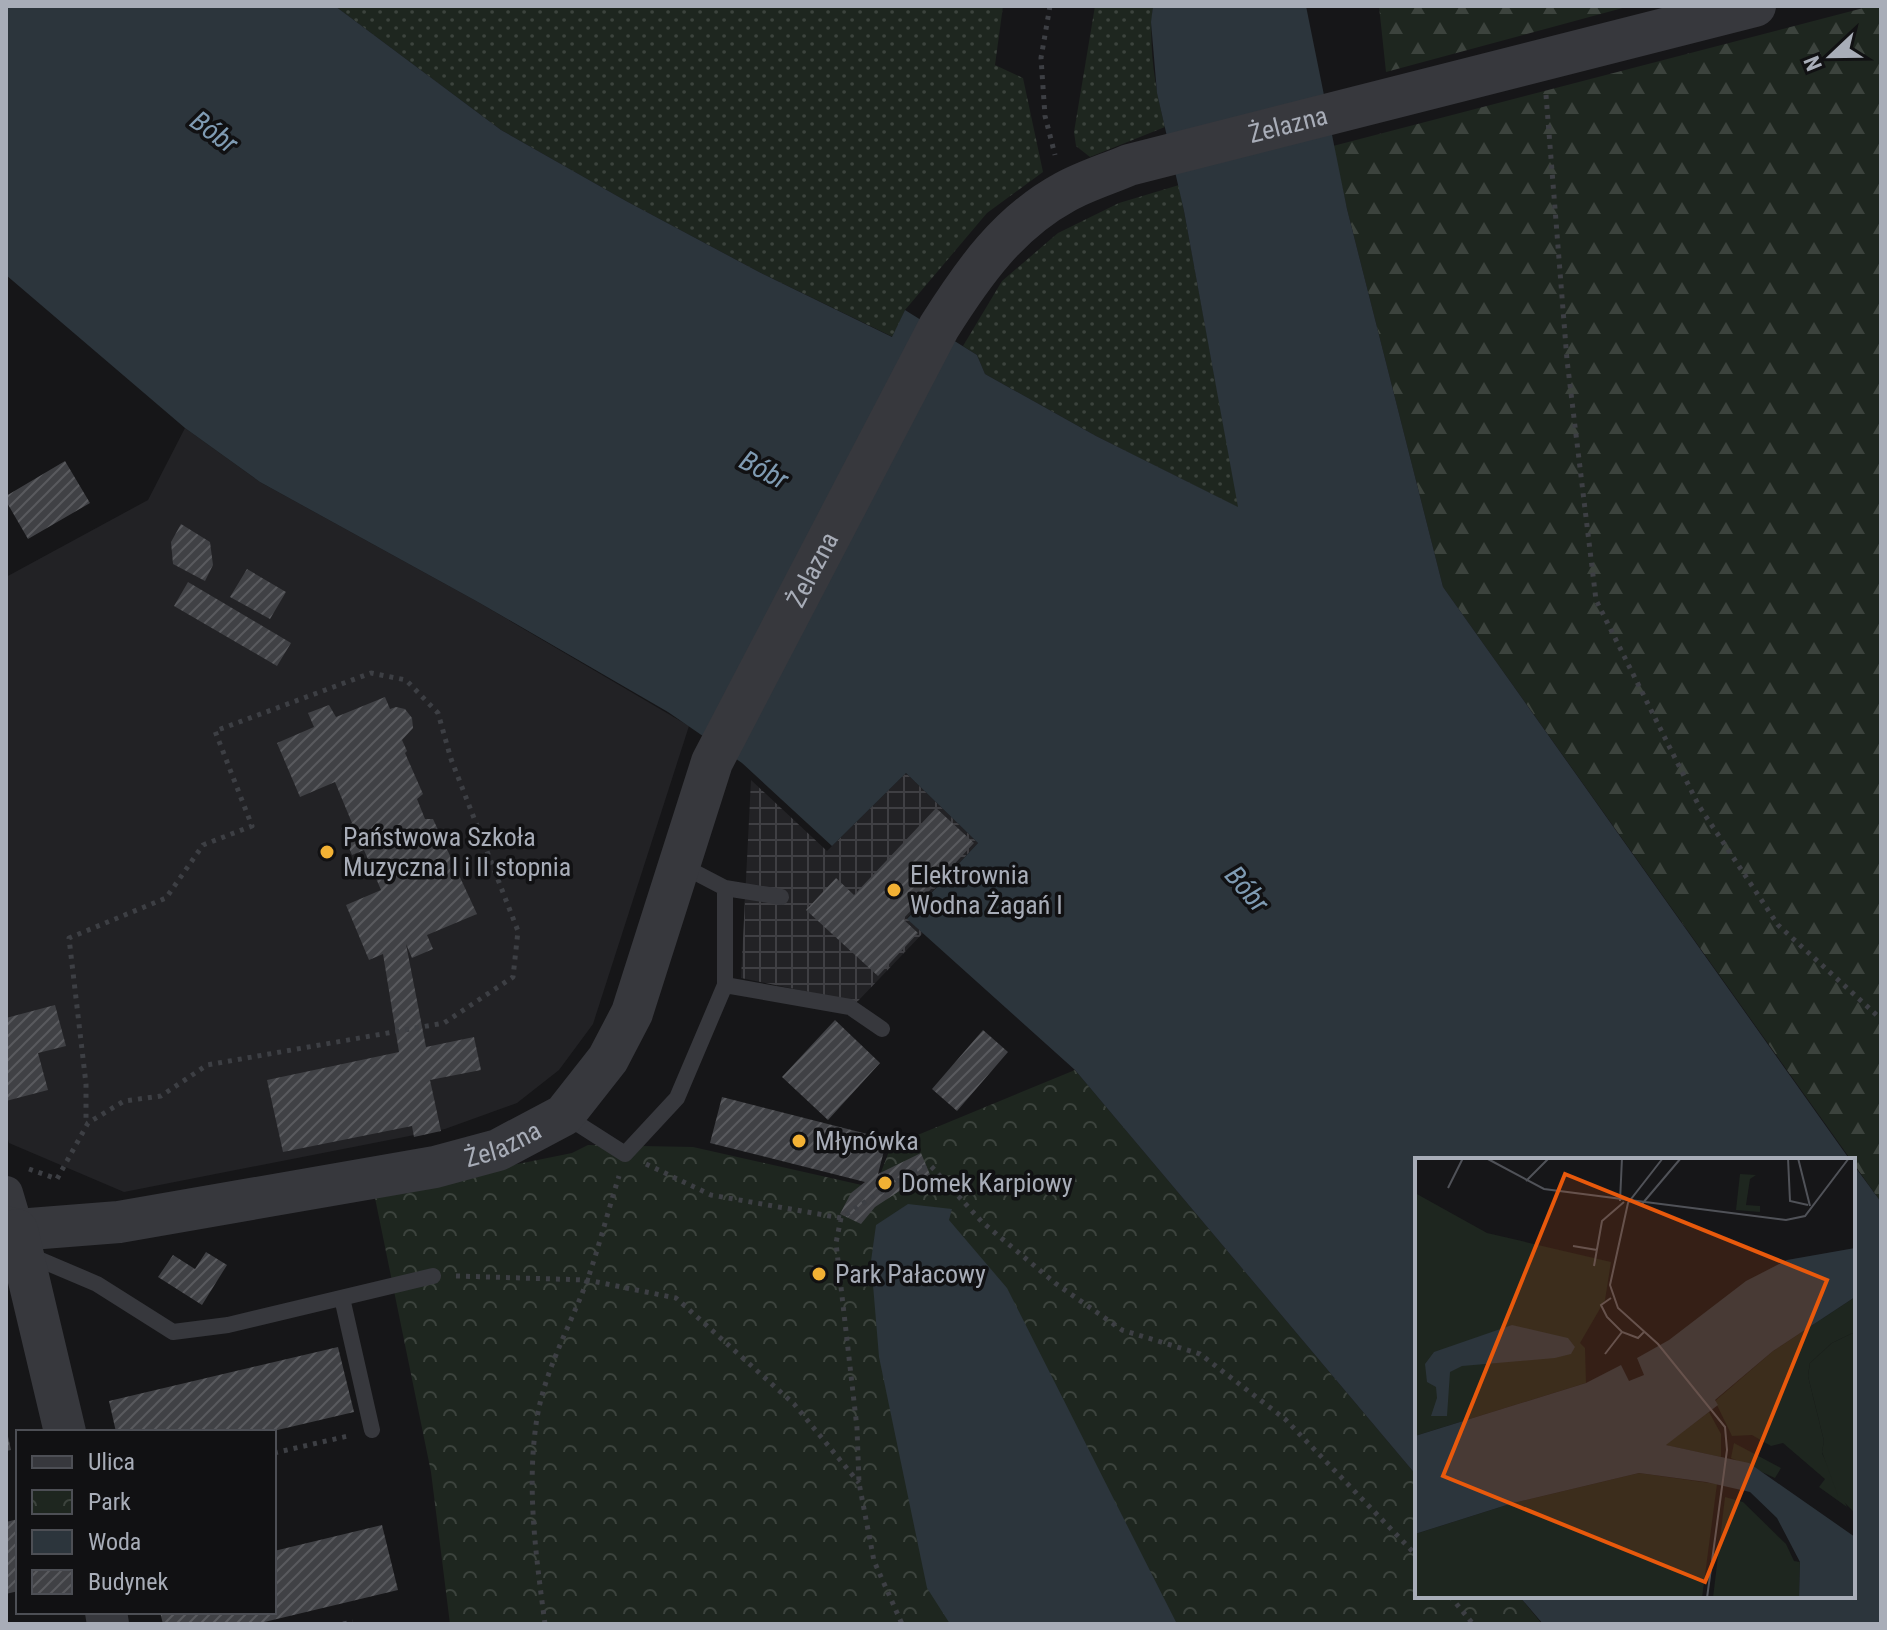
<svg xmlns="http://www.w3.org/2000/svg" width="1887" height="1630" font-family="'Roboto Condensed',sans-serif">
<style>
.built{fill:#222225}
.industrial{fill:url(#industrial-grid)}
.grass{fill:url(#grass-dots)}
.forest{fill:url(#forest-firs)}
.park{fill:url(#park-crowns)}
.water{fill:#2c353c}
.building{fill:url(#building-hatch)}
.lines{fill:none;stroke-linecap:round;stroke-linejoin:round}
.path{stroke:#3d3f44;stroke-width:5;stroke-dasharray:4 6;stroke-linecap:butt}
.service{stroke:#37383d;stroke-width:16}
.minor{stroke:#37383d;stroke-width:34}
.tertiary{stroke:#37383d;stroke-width:42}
.poi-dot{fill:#f2b134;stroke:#111113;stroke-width:3}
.labels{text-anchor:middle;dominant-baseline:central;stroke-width:7;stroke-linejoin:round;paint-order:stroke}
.street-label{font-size:26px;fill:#a8adb8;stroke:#111113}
.poi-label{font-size:26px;fill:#a8adb8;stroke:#111113;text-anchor:start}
.water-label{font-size:28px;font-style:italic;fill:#7f9bb3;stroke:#111113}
.inset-road{fill:none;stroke:#505258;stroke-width:2}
.view{fill:#e8590c;fill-opacity:0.15;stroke:#e8590c;stroke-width:4}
.inset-edge{fill:none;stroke:#a8adb8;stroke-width:4}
</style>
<defs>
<pattern id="industrial-grid" width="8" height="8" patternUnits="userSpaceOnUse" patternTransform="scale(2)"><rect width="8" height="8" fill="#222225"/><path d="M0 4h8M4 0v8" fill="none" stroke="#3f3f43"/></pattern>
<pattern id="grass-dots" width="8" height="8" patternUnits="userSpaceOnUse" patternTransform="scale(2)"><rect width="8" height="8" fill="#1e261f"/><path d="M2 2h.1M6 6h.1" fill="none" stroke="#3c433d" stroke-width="1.8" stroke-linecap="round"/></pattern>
<pattern id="forest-firs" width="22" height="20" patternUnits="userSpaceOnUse" patternTransform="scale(2)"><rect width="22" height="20" fill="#1e261f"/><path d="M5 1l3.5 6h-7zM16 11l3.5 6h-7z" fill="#3c433d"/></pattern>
<pattern id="park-crowns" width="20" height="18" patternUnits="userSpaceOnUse" patternTransform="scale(2)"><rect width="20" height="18" fill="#1e261f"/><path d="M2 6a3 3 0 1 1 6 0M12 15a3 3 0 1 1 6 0" fill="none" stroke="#3c433d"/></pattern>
<pattern id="building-hatch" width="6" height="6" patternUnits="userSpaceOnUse" patternTransform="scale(2)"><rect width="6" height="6" fill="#404145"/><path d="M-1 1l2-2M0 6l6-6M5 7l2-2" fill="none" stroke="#595a5e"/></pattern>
</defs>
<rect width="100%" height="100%" fill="#161618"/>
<path class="built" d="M185 428 260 482 478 602 689 726 593 1024 559 1070 517 1103 445 1129 124 1192 9 1143 6 1133V577L148 500Z"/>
<path class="industrial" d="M906 773 978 843 907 918 923 933 857 1002 741 978 751 780 827 851Z"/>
<path class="grass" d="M335 6H1003L995 65 1023 78 1043 172 987 213 905 310 893 337 759 272 626 201 501 130Z
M1095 6H1153C1148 46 1155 88 1165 127L1090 157 1076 146 1074 132Z
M1179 185 1184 211 1239 508 1096 436 985 374 977 355 963 346 1002 281 1058 233 1119 203Z"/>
<path class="forest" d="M1379 6H1630L1386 72Z
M1871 6H1881V1202L1443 587 1347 209 1333 146Z"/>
<path class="park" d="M1075 1070 1417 1476V1596H1519L1542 1624H450L431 1472 374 1193 572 1153 588 1145 693 1147 875 1188 891 1146Z"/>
<path class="water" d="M6 6H335L501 130 626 201 759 272 892 337 905 310 977 355 985 374 1096 436 1238 507 1184 211 1157 93 1151 22 1153 6H1306L1347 209 1443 587 1850 1160H1417V1476L1075 1070 907 919 978 843 906 773 832 846 742 763 668 712 478 602 260 482 185 428 6 275Z
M1853 1164 1881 1202V1624H1543L1519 1596H1853Z
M908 1204 952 1209 949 1220 1007 1288 1177 1624H950L927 1588 879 1357 871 1261 876 1225Z"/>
<path class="building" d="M65 461 90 503 28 539 6 501V496Z
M181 524 210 542 213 565 205 581 173 564 171 542Z
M247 569 286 592 270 619 230 597Z
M188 582 291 643 277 666 174 606Z
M385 697 390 709 396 707 405 709 412 718 413 728 402 740 407 751 405 753 423 794 417 799 425 819H433L477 914 427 935 433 949 412 958 406 944 426 1047 474 1037 481 1070 430 1080 441 1131 414 1137 412 1126 283 1152 267 1080 399 1052 383 954 369 960 346 905 381 890 364 850 352 855 341 828 352 823 335 782 300 797 277 743 314 727 308 713 329 705 336 717Z
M936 808 974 843 903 919 918 933 878 976 806 910 836 878 854 895Z
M55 1005 66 1046 38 1053 48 1090 6 1101V1018Z
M835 1020 880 1063 828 1120 782 1077Z
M983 1030 1008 1052 957 1111 932 1089Z
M722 1097 887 1139 878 1174 921 1153 931 1177 901 1190 875 1207 861 1224 840 1214 851 1193 865 1182 710 1143Z
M206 1252 227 1265 202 1305 158 1277 173 1255 195 1269Z
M338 1347 354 1412 269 1432H116L109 1401Z
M7 1432 11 1450 6 1451V1433Z
M18 1519V1591L6 1594V1522Z
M382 1525 398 1590 256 1624H163L160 1612H274V1551Z"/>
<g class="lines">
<path class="path" d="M1050 6 1041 58 1045 116 1055 155
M1546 95 1567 360 1596 600 1699 806 1778 925 1881 1019
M646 1164 711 1195 841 1218 906 1175 930 1165 982 1222 1055 1283 1122 1330 1200 1354 1285 1419 1417 1556
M29 1169 57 1179 88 1123 124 1101 161 1096 207 1065 444 1023 513 977 518 931 451 759 438 713 406 680 371 673 215 731 252 826 203 845 166 898 69 938 86 1084V1119
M841 1218 836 1243 857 1428 859 1483 874 1561 902 1624
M456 1276 587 1280 676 1298 794 1404 859 1483
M274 1453 348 1436
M1450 1596 1473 1624
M343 1624 353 1622
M545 1624C536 1556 526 1486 537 1418 545 1370 570 1326 587 1281 599 1247 608 1211 619 1176"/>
<path class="service" d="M725 888 781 897
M725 985 850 1007 882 1029
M564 1115 625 1154 677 1098 725 985V888L679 864
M29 1255 97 1284 173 1332 228 1325 433 1276
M342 1298 372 1430"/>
<path class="minor" d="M6 1193 17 1230"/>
<g class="tertiary">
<path id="s1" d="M6 1227 17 1230 119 1222 435 1167 498 1150 564 1115 608 1059 632 1013 712 762 939 327C973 273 1008 223 1065 192 1085 181 1108 174 1129 165L1755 6"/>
<path d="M17 1230 65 1432"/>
<path d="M106 1612 108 1624"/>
</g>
</g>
<g class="poi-dot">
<circle cx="327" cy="852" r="8"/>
<circle cx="894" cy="890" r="8"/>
<circle cx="799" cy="1141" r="8"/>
<circle cx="885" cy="1183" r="8"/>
<circle cx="819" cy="1274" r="8"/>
</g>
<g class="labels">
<g class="street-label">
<text stroke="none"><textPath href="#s1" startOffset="1872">Żelazna</textPath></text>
<text stroke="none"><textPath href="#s1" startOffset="1178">Żelazna</textPath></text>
<text stroke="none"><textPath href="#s1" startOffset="506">Żelazna</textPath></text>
</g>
<g class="poi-label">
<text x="343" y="837">Państwowa Szkoła<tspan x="343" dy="30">Muzyczna I i II stopnia</tspan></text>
<text x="910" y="875">Elektrownia<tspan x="910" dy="30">Wodna Żagań I</tspan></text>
<text x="815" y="1141">Młynówka</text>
<text x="901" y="1183">Domek Karpiowy</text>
<text x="835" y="1274">Park Pałacowy</text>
</g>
<g class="water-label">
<text transform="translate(214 132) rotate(36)">Bóbr</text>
<text transform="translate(764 470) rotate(28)">Bóbr</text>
<text transform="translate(1247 889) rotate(49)">Bóbr</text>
</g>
</g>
<g transform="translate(1415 1158)">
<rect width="440" height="440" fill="#161618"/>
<path d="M325 16 341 17 335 21 331 47 345 48V54L321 52ZM440 139V174L417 185 395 205 393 218 409 283 407 295 432 349 404 329 410 321 368 285 356 288 337 277 317 278 300 243 358 193ZM294 254 306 276V299L250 287ZM319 285 366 310 360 320 316 300Z" fill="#1e261f"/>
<path d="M440 174V355L423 338 407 294 409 283 393 218 395 205 417 185ZM224 315 302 326 287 440H0V376L98 345ZM310 339 328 344 371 386 379 403 385 404 384 440H298Z" fill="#1e261f"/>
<path d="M0 35 72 75 196 104 190 142 165 185 170 190 171 225 0 278Z" fill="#1e261f"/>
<path d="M440 90V139L358 193 300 242 303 247 251 287 334 305 440 379V440H384L385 404 362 360 335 334 291 324 224 315 98 345 0 376V278L171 225 206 207 214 223 229 217 222 200 254 182 331 123 372 102ZM97 167 153 180 160 189 156 196 140 200 47 208 35 214 32 258H16L22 240 21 229 12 224 10 206 19 194Z" fill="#2c353c"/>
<path class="inset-road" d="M71 0 129 31 371 62 390 58 434 0M248 0 213 45 195 127 203 150 243 186 310 269 312 292 292 440M373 0 375 43 393 47M383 0 395 48M111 23 134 0M33 30 48 0M205 43 207 0M227 46 266 0M158 88 182 92M179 108 187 63 209 44M196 140 186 147 192 159 207 174 223 180 229 174M190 196 207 174"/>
<path class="view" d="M150 16 412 122 290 424 28 318Z"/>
<rect width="440" height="440" class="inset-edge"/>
</g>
<rect width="1887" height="1630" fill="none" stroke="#a8adb8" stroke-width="16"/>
<rect x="16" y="1430" width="260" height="184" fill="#111113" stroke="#4d4f55" stroke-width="2"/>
<rect x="32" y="1456" width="40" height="12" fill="#37383d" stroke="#4d4f55" stroke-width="2"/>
<text x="88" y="1470" font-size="24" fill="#a8adb8">Ulica</text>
<rect x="32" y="1490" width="40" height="24" fill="url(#park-crowns)" stroke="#4d4f55" stroke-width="2"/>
<text x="88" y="1510" font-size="24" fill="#a8adb8">Park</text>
<rect x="32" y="1530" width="40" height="24" fill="#2c353c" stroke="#4d4f55" stroke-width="2"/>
<text x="88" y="1550" font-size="24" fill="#a8adb8">Woda</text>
<rect x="32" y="1570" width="40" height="24" fill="url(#building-hatch)" stroke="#4d4f55" stroke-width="2"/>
<text x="88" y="1590" font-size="24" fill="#a8adb8">Budynek</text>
<g transform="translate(1831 56) rotate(248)" stroke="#111113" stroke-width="6" paint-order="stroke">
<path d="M0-6L14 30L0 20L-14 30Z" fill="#a8adb8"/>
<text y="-12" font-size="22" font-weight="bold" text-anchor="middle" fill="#a8adb8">N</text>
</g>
</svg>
